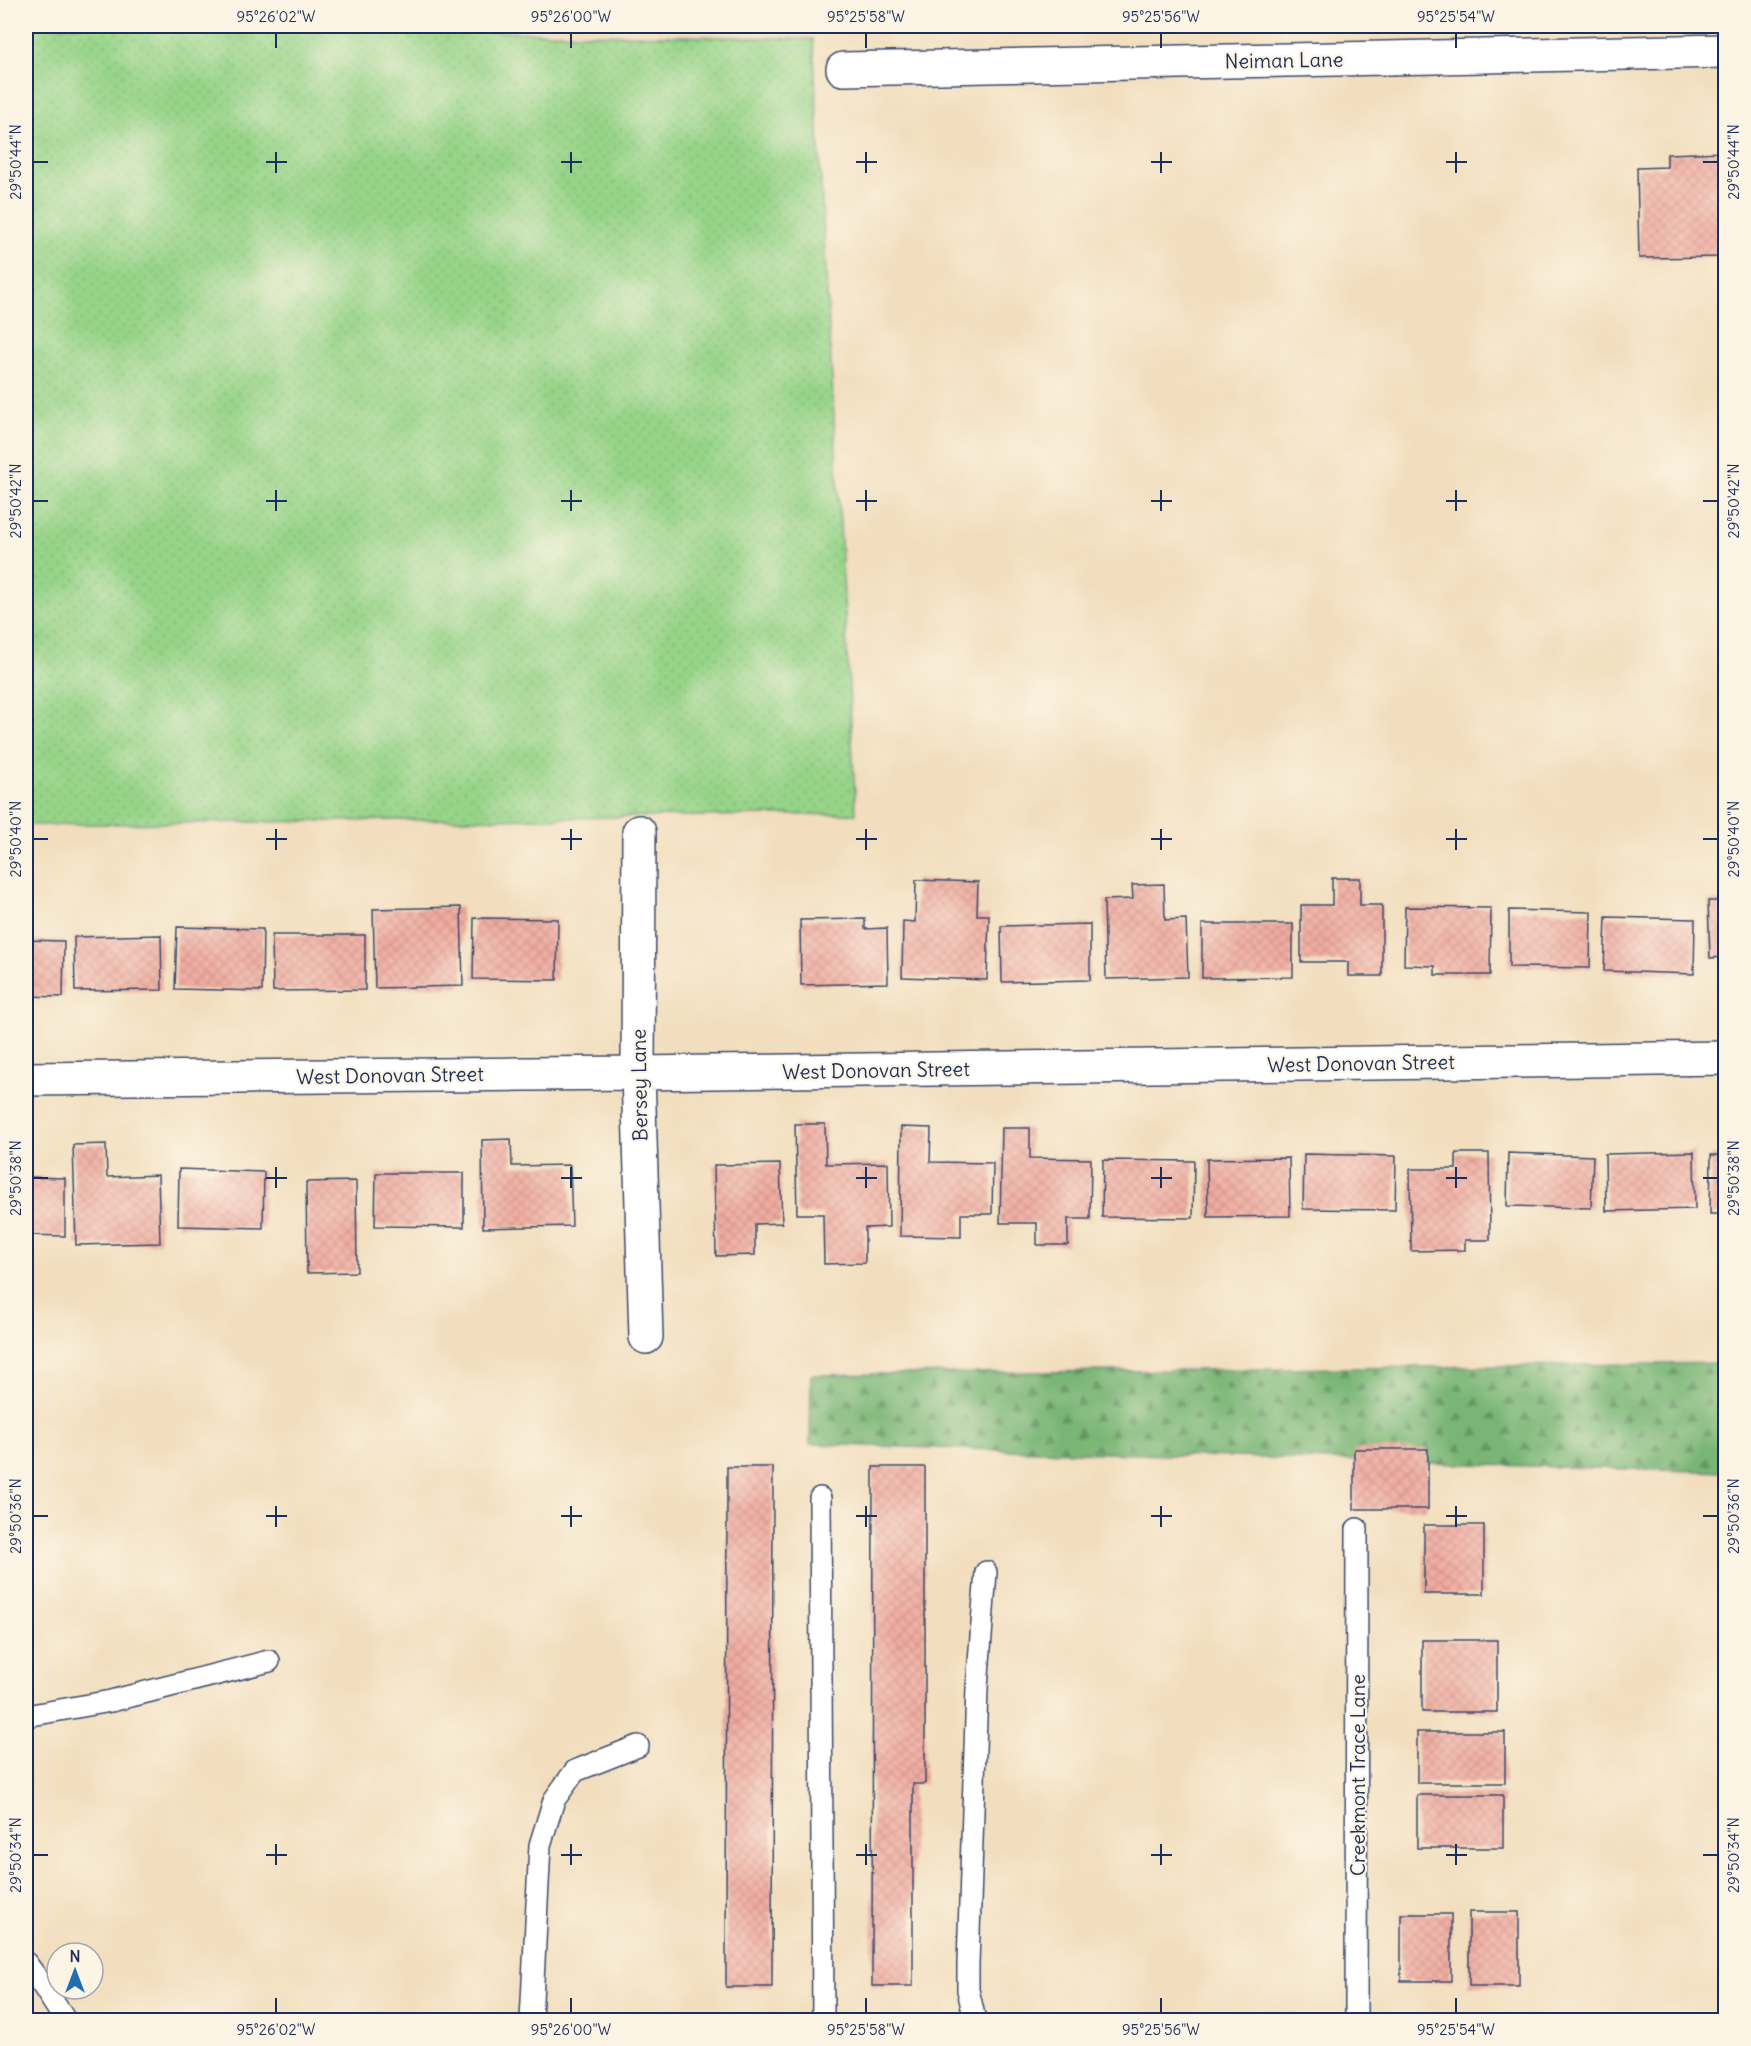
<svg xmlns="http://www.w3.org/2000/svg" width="1751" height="2046" font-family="Delius,sans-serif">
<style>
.grass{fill:url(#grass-dots);stroke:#598273;stroke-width:1.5}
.forest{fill:url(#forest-firs);stroke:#4a7269;stroke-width:1.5}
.building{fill:url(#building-cross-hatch)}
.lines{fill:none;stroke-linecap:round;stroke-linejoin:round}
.lane-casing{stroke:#3b496c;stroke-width:24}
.street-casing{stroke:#3b496c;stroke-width:36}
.lane{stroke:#fff;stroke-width:21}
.street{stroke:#fff;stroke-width:33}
.ticks{fill:none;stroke:#1b2f5e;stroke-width:2}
.labels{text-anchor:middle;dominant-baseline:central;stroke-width:4.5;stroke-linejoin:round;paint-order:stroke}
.street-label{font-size:20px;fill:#1b2f5e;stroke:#fcf5e5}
.neatline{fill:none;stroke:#1b2f5e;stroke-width:2}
.ticks-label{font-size:15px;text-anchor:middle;fill:#1b2f5e}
</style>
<defs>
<pattern id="grass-dots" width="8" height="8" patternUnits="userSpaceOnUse" patternTransform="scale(1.5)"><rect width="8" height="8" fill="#97d488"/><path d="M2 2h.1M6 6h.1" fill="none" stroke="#82b678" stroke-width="1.8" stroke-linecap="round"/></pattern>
<pattern id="forest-firs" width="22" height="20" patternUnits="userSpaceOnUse" patternTransform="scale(1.5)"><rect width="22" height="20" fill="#79b674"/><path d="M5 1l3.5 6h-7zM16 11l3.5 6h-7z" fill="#629462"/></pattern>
<pattern id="building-cross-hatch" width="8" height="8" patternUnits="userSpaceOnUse" patternTransform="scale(1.5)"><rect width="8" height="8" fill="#f1aca0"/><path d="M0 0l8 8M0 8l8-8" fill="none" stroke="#ce948c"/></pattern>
</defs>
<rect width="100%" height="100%" fill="#fcf5e5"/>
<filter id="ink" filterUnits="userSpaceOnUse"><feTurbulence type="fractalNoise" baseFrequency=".0167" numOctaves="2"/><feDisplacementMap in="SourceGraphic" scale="12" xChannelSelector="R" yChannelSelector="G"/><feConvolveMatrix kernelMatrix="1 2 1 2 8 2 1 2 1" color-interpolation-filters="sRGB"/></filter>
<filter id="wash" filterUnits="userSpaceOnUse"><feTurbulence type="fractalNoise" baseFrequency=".008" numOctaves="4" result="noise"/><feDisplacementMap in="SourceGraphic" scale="24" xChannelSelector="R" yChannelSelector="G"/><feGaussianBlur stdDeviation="1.35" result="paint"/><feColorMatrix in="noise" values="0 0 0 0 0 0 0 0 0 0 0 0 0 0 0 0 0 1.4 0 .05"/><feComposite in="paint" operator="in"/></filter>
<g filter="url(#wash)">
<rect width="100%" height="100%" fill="#f2debe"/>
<path class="grass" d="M26 26H374L375 29 813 39 856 814 26 825Z"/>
<path class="forest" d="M1725 1363V1472L810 1444 811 1375Z"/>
<g id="blocks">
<path class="building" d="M1726 152V257L1639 258 1637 168 1667 167V154Z
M1332 878H1360V905H1382V976H1348V962H1301V905H1332Z
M916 880 978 882 977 915H989L987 980 902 977 903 921 915 922Z
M1164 884 1165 920 1186 919 1188 977 1106 979 1104 900 1133 899 1132 885Z
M1708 901H1726V957L1710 958Z
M461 907 463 986 375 988 373 909Z
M1405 907 1491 908 1490 975H1435V966L1404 965Z
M1509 910 1591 912 1590 968 1509 967Z
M1606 917 1695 919 1694 974 1604 971Z
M474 918 558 919 557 980 473 979Z
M865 919V929L887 928 888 983 801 985 800 920Z
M1090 924V980L1002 982 1001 926Z
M1202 924H1293V977L1202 978Z
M177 927 263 929 262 991 175 989Z
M161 935 162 990 75 991 74 937Z
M272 935H365V990L273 991Z
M26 940 64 941 63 997 26 996Z
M795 1124H825L826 1164 888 1163 889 1227 865 1228V1263L824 1264 823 1214H797Z
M901 1127 931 1128 930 1162 993 1163 992 1214H961V1237L900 1236Z
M1002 1128H1030V1158L1091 1159 1090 1219H1068V1245H1037V1223H1000Z
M511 1139 512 1166 570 1165 572 1226 483 1228 482 1140Z
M106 1144 107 1177 158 1175 160 1243 76 1245 73 1145Z
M1694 1152 1695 1209 1606 1211 1605 1154Z
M1456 1153H1489L1490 1240H1465V1250L1411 1251 1410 1169H1456Z
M1508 1153 1593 1156 1591 1208 1507 1206Z
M1304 1154 1396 1156 1395 1210 1303 1209Z
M1711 1155H1726V1214H1710Z
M1289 1158 1290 1216 1208 1217 1207 1159Z
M1103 1160 1194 1161 1193 1218 1102 1217Z
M780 1164 782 1223 755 1224V1255L716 1256 714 1165Z
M179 1169 264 1172 263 1228 178 1226Z
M376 1173H464V1227L375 1226Z
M26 1177 65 1178V1236L26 1235Z
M356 1181 357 1272 307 1273 306 1182Z
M1354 1449H1428V1509H1354Z
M727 1467H773L772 1987H726Z
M873 1467H925V1784H913V1986H872Z
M1424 1525H1484V1594H1424Z
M1422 1640H1497V1712H1422Z
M1417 1732H1505V1783H1417Z
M1417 1795H1503V1848H1417Z
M1469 1912H1519V1986H1469Z
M1401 1914H1451V1981H1401Z"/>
</g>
</g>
<g filter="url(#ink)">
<use href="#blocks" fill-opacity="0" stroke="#3b496c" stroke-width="1.5"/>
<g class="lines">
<g class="lane-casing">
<path id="lane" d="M820 1498 823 2020
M26 1716 111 1701 269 1661
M26 1963 43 1986 65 2020
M531 2020 540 1845 554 1800 575 1771 638 1746
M975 2020 968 1990V1964L977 1688 986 1572
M1356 2020 1357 1529"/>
</g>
<g class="street-casing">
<path id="street" d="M843 69 1726 51
M639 832 638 1073 646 1337
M26 1079 638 1073 1726 1058"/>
</g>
<use href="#lane" class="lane"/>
<use href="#street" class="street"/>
</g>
</g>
<path class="ticks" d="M276 33V48M571 33V48M866 33V48M1161 33V48M1456 33V48M276 152V173M571 152V173M866 152V173M1161 152V173M1456 152V173M33 162H48M266 162H287M561 162H582M856 162H877M1151 162H1172M1446 162H1467M1703 162H1718M276 490V511M571 490V511M866 490V511M1161 490V511M1456 490V511M33 501H48M266 501H287M561 501H582M856 501H877M1151 501H1172M1446 501H1467M1703 501H1718M276 829V850M571 829V850M866 829V850M1161 829V850M1456 829V850M33 839H48M266 839H287M561 839H582M856 839H877M1151 839H1172M1446 839H1467M1703 839H1718M276 1167V1188M571 1167V1188M866 1167V1188M1161 1167V1188M1456 1167V1188M33 1178H48M266 1178H287M561 1178H582M856 1178H877M1151 1178H1172M1446 1178H1467M1703 1178H1718M276 1506V1527M571 1506V1527M866 1506V1527M1161 1506V1527M1456 1506V1527M33 1516H48M266 1516H287M561 1516H582M856 1516H877M1151 1516H1172M1446 1516H1467M1703 1516H1718M276 1844V1865M571 1844V1865M866 1844V1865M1161 1844V1865M1456 1844V1865M33 1855H48M266 1855H287M561 1855H582M856 1855H877M1151 1855H1172M1446 1855H1467M1703 1855H1718M276 1998V2013M571 1998V2013M866 1998V2013M1161 1998V2013M1456 1998V2013"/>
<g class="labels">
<g class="street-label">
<text transform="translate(1284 60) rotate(-1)">Neiman Lane</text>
<text transform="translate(1361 1063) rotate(-1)">West Donovan Street</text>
<text transform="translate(876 1070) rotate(-1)">West Donovan Street</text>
<text transform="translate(390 1075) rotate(-1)">West Donovan Street</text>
<text transform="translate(639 1085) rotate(-91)">Bersey Lane</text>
<text transform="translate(1357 1775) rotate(-90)">Creekmont Trace Lane</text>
</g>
</g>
<rect width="1751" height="2046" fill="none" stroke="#fcf5e5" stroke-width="66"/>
<g transform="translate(75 1971)"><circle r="28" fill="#fcf5e5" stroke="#a2a6af" stroke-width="1.5"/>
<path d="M0-4.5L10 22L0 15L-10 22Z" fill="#1f6fb2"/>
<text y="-9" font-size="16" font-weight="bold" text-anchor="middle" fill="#1b2f5e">N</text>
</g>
<rect x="33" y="33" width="1685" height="1980" class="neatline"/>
<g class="ticks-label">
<text x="276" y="22">95°26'02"W</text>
<text x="571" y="22">95°26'00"W</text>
<text x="866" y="22">95°25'58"W</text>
<text x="1161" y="22">95°25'56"W</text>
<text x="1456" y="22">95°25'54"W</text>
<text transform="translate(16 162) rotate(-90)" y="5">29°50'44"N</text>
<text transform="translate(1734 162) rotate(-90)" y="5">29°50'44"N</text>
<text transform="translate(16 501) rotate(-90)" y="5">29°50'42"N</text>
<text transform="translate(1734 501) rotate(-90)" y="5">29°50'42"N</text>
<text transform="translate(16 839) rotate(-90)" y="5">29°50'40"N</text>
<text transform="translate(1734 839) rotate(-90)" y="5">29°50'40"N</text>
<text transform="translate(16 1178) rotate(-90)" y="5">29°50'38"N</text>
<text transform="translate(1734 1178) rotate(-90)" y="5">29°50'38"N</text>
<text transform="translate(16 1516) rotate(-90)" y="5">29°50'36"N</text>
<text transform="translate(1734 1516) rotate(-90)" y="5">29°50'36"N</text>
<text transform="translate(16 1855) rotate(-90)" y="5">29°50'34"N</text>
<text transform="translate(1734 1855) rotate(-90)" y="5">29°50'34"N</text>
<text x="276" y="2035">95°26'02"W</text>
<text x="571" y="2035">95°26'00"W</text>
<text x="866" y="2035">95°25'58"W</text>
<text x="1161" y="2035">95°25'56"W</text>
<text x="1456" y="2035">95°25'54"W</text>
</g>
</svg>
